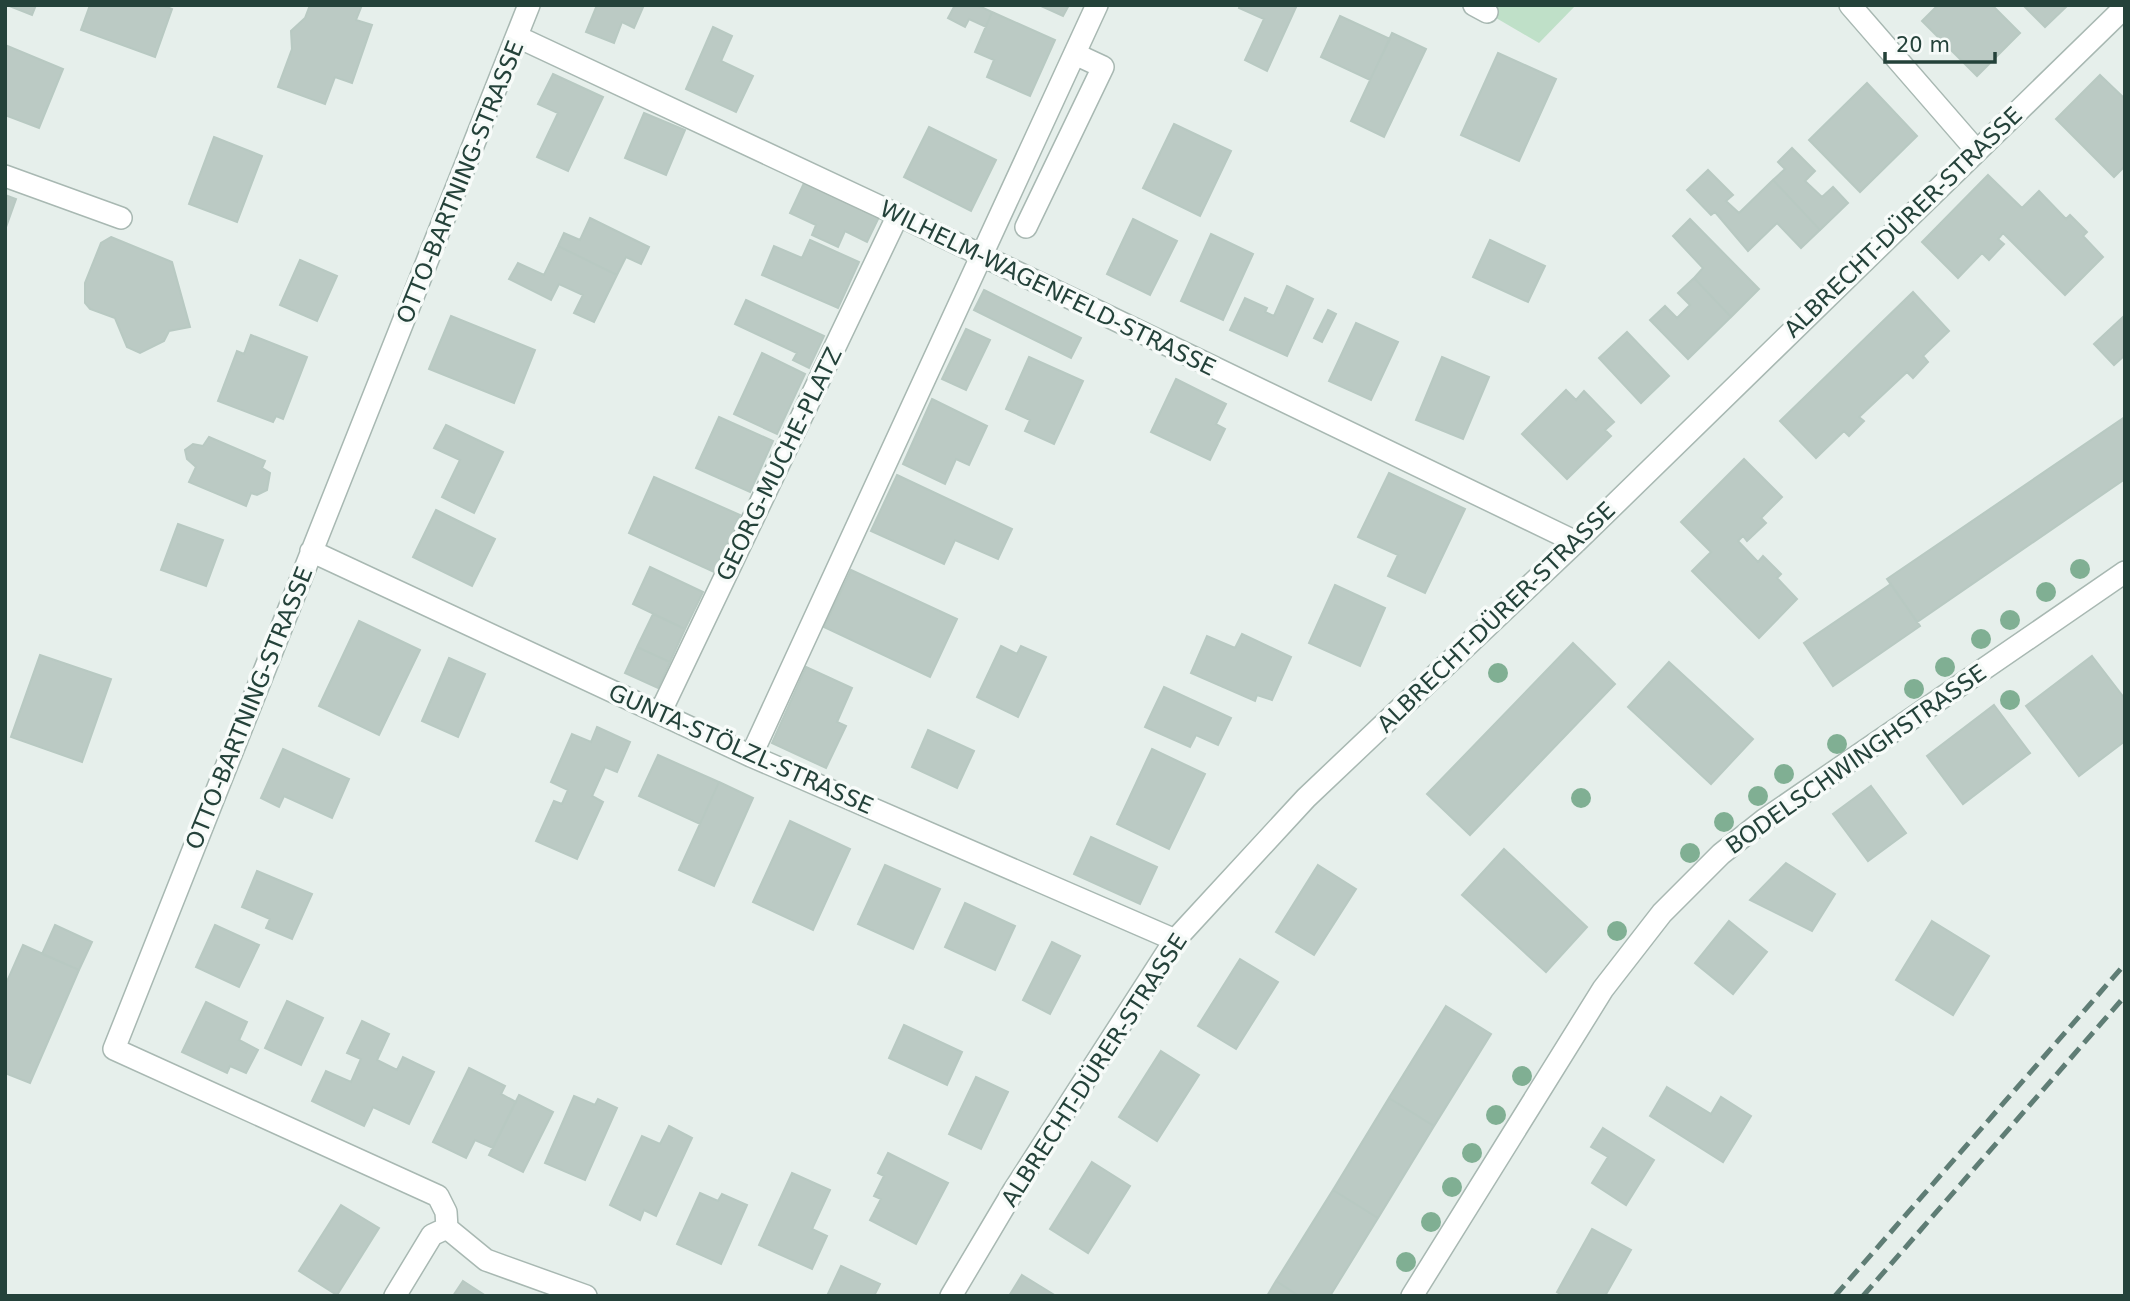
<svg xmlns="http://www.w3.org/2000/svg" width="2130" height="1301" font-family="'DejaVu Sans',sans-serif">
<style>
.green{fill:#bfe0c8}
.building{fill:#bbcac4;stroke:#b8c9c2;stroke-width:2}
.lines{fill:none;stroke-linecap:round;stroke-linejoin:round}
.service-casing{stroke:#a8b8b2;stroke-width:24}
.minor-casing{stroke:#a8b8b2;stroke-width:24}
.service{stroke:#fff;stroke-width:21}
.minor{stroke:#fff;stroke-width:21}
.rail{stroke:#5f7d75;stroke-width:5;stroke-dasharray:14 7;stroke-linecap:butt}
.tree{fill:#80af93}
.labels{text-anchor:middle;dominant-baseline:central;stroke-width:7;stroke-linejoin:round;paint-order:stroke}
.street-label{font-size:23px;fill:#24423a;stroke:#f7fbf9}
</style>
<rect width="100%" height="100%" fill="#e6efeb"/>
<path class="green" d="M1474 5H1576L1539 43Z"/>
<path class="building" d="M7 5H36L32 15Z
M90 5H162L172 9 155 57 81 30Z
M310 5H362L356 20 372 25 352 83 335 77 325 104 278 87 292 49 291 31 305 18Z
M597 5H644L634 28 622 22 614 43 586 32Z
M955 5H977L992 12 986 27 969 19 965 27 948 18Z
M1039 5H1069L1063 16Z
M1240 5H1297L1267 71 1245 60 1264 19 1239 8Z
M1938 5H1992L2020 33 1977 76 1922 21Z
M2023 5H2068L2045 27Z
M992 12 1055 40 1030 96 987 77 994 60 975 52Z
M1340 16 1390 39 1370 80 1321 57Z
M713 27 732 36 721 61 753 76 736 112 686 89Z
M1392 33 1426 49 1384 137 1351 121Z
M5 45 63 69 39 128 5 115Z
M1498 53 1556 79 1519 161 1461 135Z
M553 74 603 97 568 171 537 157 558 113 538 104Z
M2100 75 2125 99V166L2114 177 2056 119Z
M1867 83 1917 136 1860 192 1809 140Z
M644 113 685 130 666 175 625 158Z
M1174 124 1231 151 1200 216 1143 188Z
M929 127 996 160 971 211 904 177Z
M214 137 262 156 237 222 189 204Z
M1792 148 1815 171 1805 181 1822 197 1833 187 1848 203 1820 230 1773 180 1785 169 1778 162Z
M1708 170 1733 195 1726 201 1739 213 1773 180 1820 230 1801 248 1777 223 1748 251 1715 212 1711 215 1687 190Z
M1988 175 2022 208 2039 191 2066 219 2070 215 2087 232 2083 236 2103 257 2065 295 2003 233 1998 239 2004 244 1989 260 1982 253 1958 278 1922 242Z
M804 183 879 217 867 242 845 231 838 247 812 235 816 225 790 213Z
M5 195 16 199 5 230Z
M590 218 649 247 641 264 626 257 617 275 558 246 564 233 580 240Z
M1133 219 1177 241 1150 295 1107 274Z
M1690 219 1759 289 1731 317 1694 278 1703 268 1673 236Z
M1211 234 1253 254 1223 320 1181 301Z
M111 237 172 262 190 327 169 331 164 341 140 353 127 347 115 318 90 309 85 303V283L101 243Z
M810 240 859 262 838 308 762 275 774 246 802 258Z
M1490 240 1545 266 1528 302 1473 277Z
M558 246 617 275 594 322 574 313 583 295 559 284 551 300 509 279 518 263 544 275Z
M300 260 337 276 317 321 280 305Z
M1694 278 1731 317 1688 359 1650 320 1665 306 1677 318 1690 305 1678 293Z
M1287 286 1313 299 1287 356 1230 330 1245 298 1267 308 1265 312 1274 316Z
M984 290 1081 338 1071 358 974 310Z
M1913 292 1949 331 1923 356 1928 362 1913 378 1907 372 1859 417 1864 421 1849 436 1844 431 1816 458 1780 421Z
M746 300 824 336 809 368 793 360 797 353 735 324Z
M1328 310 1336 314 1322 342 1314 338Z
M2125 315V355L2114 365 2094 344Z
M451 316 535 350 514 403 429 369Z
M1356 323 1398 342 1371 400 1329 381Z
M966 329 990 340 966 390 942 379Z
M1627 332 1669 376 1641 403 1599 358Z
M251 335 307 357 283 419 276 416 273 422 218 401 237 351 244 354Z
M762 353 805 374 777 434 734 414Z
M1029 357 1083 381 1054 444 1025 431 1030 420 1006 409Z
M1442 357 1489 377 1463 439 1416 420Z
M1176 379 1226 404 1216 424 1225 429 1210 460 1151 432Z
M1566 390 1576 400 1584 391 1614 422 1605 430 1611 436 1567 479 1522 434Z
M932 399 987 426 969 465 956 459 945 484 903 464Z
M719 417 773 441 750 492 696 468Z
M2125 417V479L1917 622 1887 579Z
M446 425 503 452 474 513 442 497 460 460 434 448Z
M209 437 265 461 262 468 270 473 267 490 257 495 251 493 246 506 189 482 196 467 187 459 185 450 193 444 203 446Z
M1744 459 1782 497 1761 518 1766 523 1747 541 1743 536 1738 541 1758 562 1763 556 1781 574 1777 578 1797 599 1759 638 1692 571 1711 552 1681 522Z
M1389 473 1465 509 1425 593 1388 576 1398 555 1358 537Z
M897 475 1012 529 998 559 955 540 944 564 871 531Z
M654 477 740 515 714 572 629 533Z
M436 510 495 539 472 586 413 557Z
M178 524 223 540 206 586 161 570Z
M650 567 703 592 685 629 633 604Z
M851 570 957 619 930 677 824 627Z
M1891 584 1920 626 1833 686 1804 643Z
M1335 585 1385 608 1360 666 1309 643Z
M653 614 685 629 670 662 637 647Z
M359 621 420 650 379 735 319 706Z
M1242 634 1291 657 1272 700 1257 695 1255 701 1191 673 1207 636 1235 648Z
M1573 643 1615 684 1470 835 1427 794Z
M1001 646 1017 654 1021 646 1046 657 1018 717 977 697Z
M637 647 670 662 658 688 625 673Z
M40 655 111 679 82 762 11 737Z
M2092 656 2125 699V741L2079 776 2026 706Z
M449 658 485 674 458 737 422 721Z
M1669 662 1753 739 1711 784 1628 707Z
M806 667 852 688 837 722 846 726 826 768 772 743Z
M1164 687 1231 718 1218 745 1196 735 1190 747 1145 727Z
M1994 705 2030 753 1963 804 1927 756Z
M597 727 630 742 617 772 605 767 592 796 603 802 577 859 536 841 554 801 562 804 568 790 551 782 572 734 591 742Z
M928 730 974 751 957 788 912 767Z
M283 749 349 779 332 818 284 796 279 807 261 798Z
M1152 749 1205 774 1169 849 1117 824Z
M658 755 719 782 700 824 639 796Z
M719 782 753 798 714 886 679 870Z
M1871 786 1906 833 1868 861 1833 814Z
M790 821 850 849 813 930 753 902Z
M1091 837 1157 867 1140 904 1074 874Z
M1504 849 1587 927 1546 972 1462 895Z
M1786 863 1835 894 1812 931 1750 900Z
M885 865 940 889 913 949 858 924Z
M1318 865 1356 889 1314 955 1276 932Z
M257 871 312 894 292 939 266 928 270 919 242 907Z
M965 903 1015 926 995 970 945 947Z
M1729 921 1767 952 1733 994 1695 963Z
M1932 921 1989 956 1953 1015 1896 980Z
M55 925 92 942 79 970 42 954Z
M215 925 259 945 239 987 196 967Z
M1052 942 1080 956 1050 1014 1023 1000Z
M23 945 79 970 30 1083 5 1073V986Z
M1240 959 1278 982 1236 1049 1198 1026Z
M287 1001 323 1018 301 1065 265 1048Z
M206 1002 247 1022 239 1040 258 1050 246 1073 230 1066 227 1073 182 1052Z
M1446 1006 1491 1034 1434 1126 1389 1098Z
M362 1021 389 1034 377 1060 397 1070 403 1057 434 1072 409 1124 373 1107 364 1126 312 1101 326 1071 351 1082 361 1059 347 1053Z
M904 1025 962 1052 947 1085 889 1058Z
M1161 1051 1199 1075 1157 1141 1119 1117Z
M469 1068 505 1086 501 1094 516 1102 493 1148 475 1140 466 1158 433 1142Z
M976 1077 1008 1092 981 1149 949 1134Z
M1667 1087 1711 1114 1721 1097 1751 1116 1723 1162 1650 1116Z
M519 1095 553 1112 523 1172 489 1155Z
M574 1096 595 1105 598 1099 617 1108 585 1180 545 1163Z
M1389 1098 1434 1126 1378 1218 1333 1190Z
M669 1126 692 1138 656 1216 644 1210 640 1220 610 1205 642 1136 660 1144Z
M1603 1128 1654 1160 1626 1205 1592 1183 1608 1157 1591 1147Z
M888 1153 948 1183 916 1244 870 1220 881 1199 874 1196 884 1176 878 1173Z
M1092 1162 1130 1186 1088 1253 1050 1229Z
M792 1173 830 1190 812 1229 827 1236 812 1269 759 1245Z
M1333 1190 1378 1218 1330 1296H1299L1276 1281Z
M700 1193 718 1201 722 1194 747 1205 721 1264 677 1244Z
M341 1205 379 1228 337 1295 299 1271Z
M1592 1229 1631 1250 1605 1296H1564L1557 1292Z
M841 1266 880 1284 874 1296H827Z
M1022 1275 1056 1296H1009Z
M463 1281 486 1296H453Z
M1276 1281 1299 1296H1267Z"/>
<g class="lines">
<g class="service-casing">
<path id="service" d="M1850 5 1976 150
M5 176 121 218
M1026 227 1103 67 1075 54"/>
</g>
<g class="minor-casing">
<path id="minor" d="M1474 5 1487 12
M518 37 898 215 1576 542
M311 551 751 756 1175 940
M660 713 898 215
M751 756 1097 5
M447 1228 446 1212 438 1196 114 1049 529 5
M395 1296 432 1235 447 1228 486 1260 586 1296
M951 1296 1014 1190 1175 940 1306 798 1576 542 2125 7
M1412 1296 1603 989 1662 913 1721 854 1764 820 2125 572"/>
</g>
<use href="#service" class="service"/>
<use href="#minor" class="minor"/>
<path class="rail" d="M1835 1296 2125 964
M1863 1296 2125 996"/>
</g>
<g class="tree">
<circle cx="2080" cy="569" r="10"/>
<circle cx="2046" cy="592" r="10"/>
<circle cx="2010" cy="620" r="10"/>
<circle cx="1981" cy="639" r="10"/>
<circle cx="1945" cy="667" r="10"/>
<circle cx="1498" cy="673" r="10"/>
<circle cx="1914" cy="689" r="10"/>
<circle cx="2010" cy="700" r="10"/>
<circle cx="1837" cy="744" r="10"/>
<circle cx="1784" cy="774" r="10"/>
<circle cx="1758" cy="796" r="10"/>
<circle cx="1581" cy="798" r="10"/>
<circle cx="1724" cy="822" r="10"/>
<circle cx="1690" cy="853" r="10"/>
<circle cx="1617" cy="931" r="10"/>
<circle cx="1522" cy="1076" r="10"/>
<circle cx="1496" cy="1115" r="10"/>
<circle cx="1472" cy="1153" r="10"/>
<circle cx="1452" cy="1187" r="10"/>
<circle cx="1431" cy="1222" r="10"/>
<circle cx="1406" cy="1262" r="10"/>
</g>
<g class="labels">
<g class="street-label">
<text transform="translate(460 182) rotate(-68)">OTTO-BARTNING-STRASSE</text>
<text transform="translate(1903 222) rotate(-44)">ALBRECHT-DÜRER-STRASSE</text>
<text transform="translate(1048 288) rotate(26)">WILHELM-WAGENFELD-STRASSE</text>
<text transform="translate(779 464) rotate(-64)">GEORG-MUCHE-PLATZ</text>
<text transform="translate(1496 617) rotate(-44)">ALBRECHT-DÜRER-STRASSE</text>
<text transform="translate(249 708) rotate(-68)">OTTO-BARTNING-STRASSE</text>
<text transform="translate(741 749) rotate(24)">GUNTA-STÖLZL-STRASSE</text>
<text transform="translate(1856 759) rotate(-35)">BODELSCHWINGHSTRASSE</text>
<text transform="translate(1094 1070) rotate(-57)">ALBRECHT-DÜRER-STRASSE</text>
</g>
</g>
<rect width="2130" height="1301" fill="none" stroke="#24423a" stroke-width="14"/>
<path d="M1885 52v10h110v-10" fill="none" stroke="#24423a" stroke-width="3.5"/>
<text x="1896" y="52" font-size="21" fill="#24423a" stroke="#f7fbf9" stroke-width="5" paint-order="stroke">20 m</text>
</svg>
